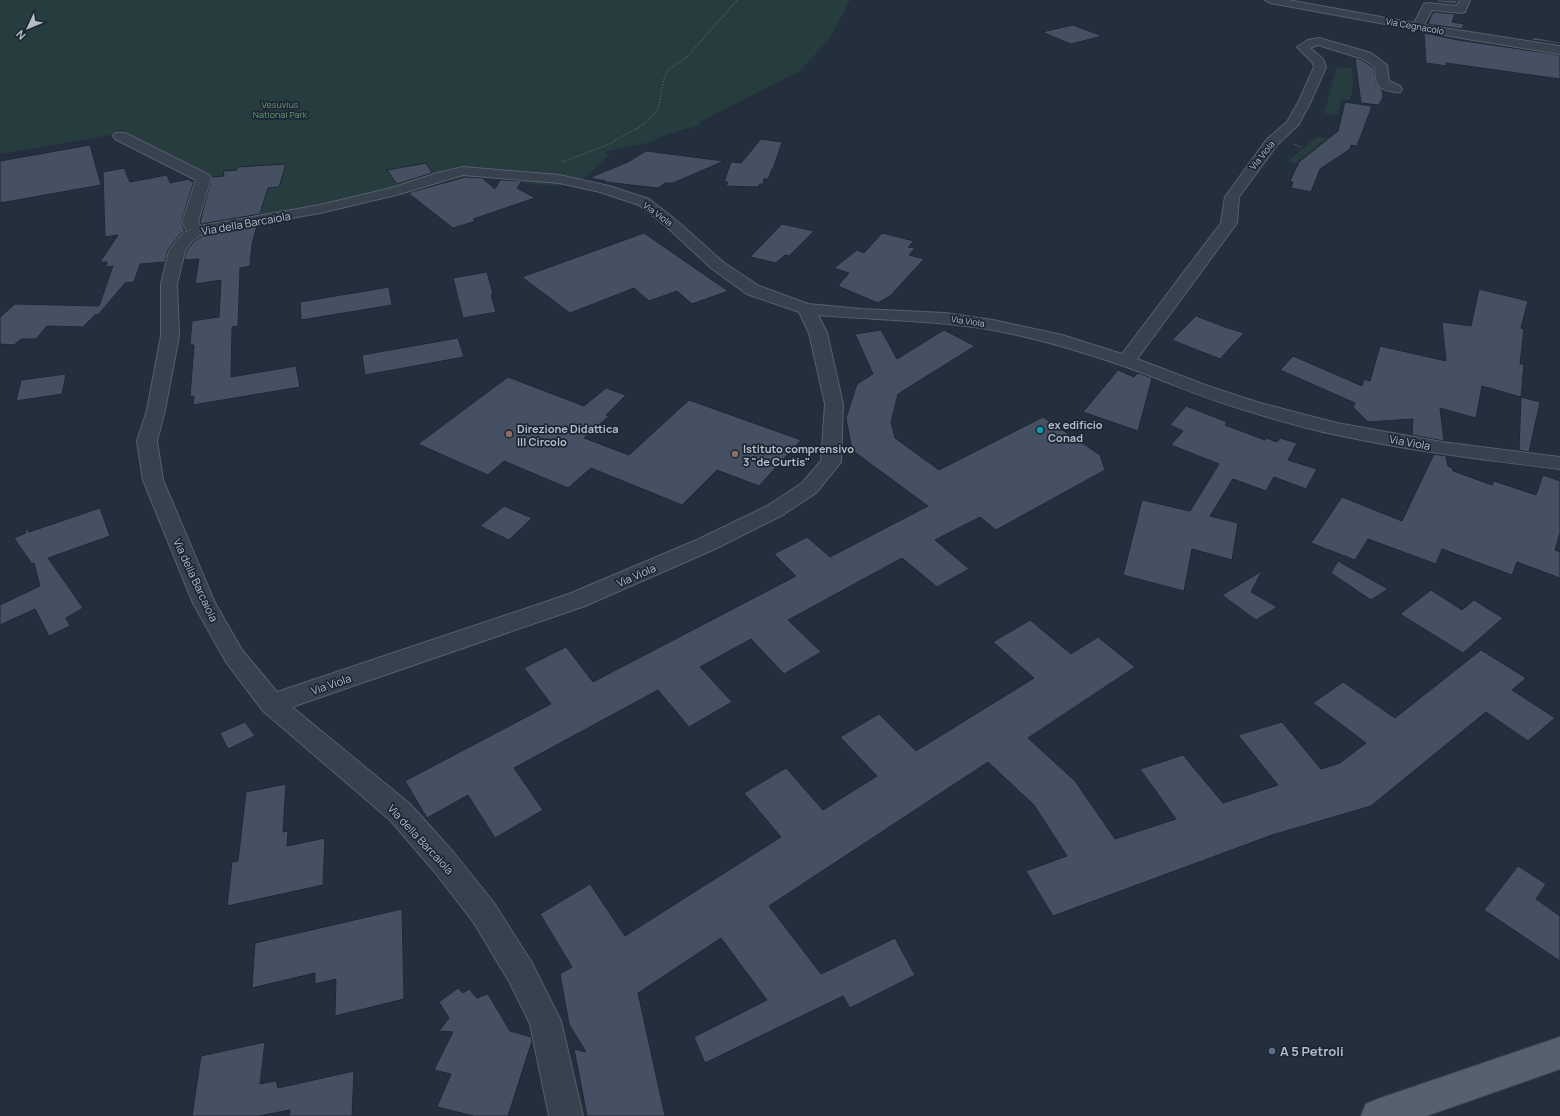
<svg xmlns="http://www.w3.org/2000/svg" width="1560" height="1116" font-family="Manrope,sans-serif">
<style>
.green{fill:#263c3f}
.building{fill:#455162;stroke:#1f2835}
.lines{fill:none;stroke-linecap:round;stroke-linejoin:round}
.minor-casing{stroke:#565f6c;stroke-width:2}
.major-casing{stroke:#414a57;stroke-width:2}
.path{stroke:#44595c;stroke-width:1.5;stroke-dasharray:1.5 1.5;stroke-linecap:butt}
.minor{fill:#38414e;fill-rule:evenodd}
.major{fill:#56606e;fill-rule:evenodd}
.culture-dot{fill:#0f9aa8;stroke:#1d2633;stroke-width:1.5}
.education-dot{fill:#8d6e63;stroke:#1d2633;stroke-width:1.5}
.service-dot{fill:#5c6f8a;stroke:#1d2633;stroke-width:1.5}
.labels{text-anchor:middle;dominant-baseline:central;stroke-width:3.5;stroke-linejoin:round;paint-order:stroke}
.far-street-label{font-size:9px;fill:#b4bcc9;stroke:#1d2633}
.far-park-label{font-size:9px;fill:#6b9a76;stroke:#1d2633}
.street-label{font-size:11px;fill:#b4bcc9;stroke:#1d2633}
.poi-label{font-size:11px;font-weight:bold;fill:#b4bcc9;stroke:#1d2633;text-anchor:start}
.near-poi-label{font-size:13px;font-weight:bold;fill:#b4bcc9;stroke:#1d2633;text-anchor:start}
</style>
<rect width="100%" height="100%" fill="#242f3e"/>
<path class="green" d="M0 0H850L829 40 798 72 701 121 700 125 668 134 651 142 605 152 609 155 583 179 557 186 521 183 522 179 465 177 449 178 246 226 186 227 202 199 194 177 141 149 110 135 0 154Z
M1337 67 1352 68 1353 88 1350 100 1341 99 1338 115 1324 113Z
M1317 137 1331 139 1326 143 1322 142 1296 163 1288 161Z"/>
<path class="building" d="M1437 0H1458L1456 4 1436 2Z
M1433 12 1455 14 1452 22 1464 24 1462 29 1428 24Z
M1073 25 1102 36 1071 44 1042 32Z
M1424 33 1458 40 1560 55V79L1446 63 1447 66 1426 63Z
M1533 37 1560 42V44L1532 40Z
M1355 58 1362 60 1374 68 1376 83 1382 90 1383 97 1379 105 1361 103Z
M1345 102 1372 106 1357 146 1351 145 1350 149 1320 169 1311 192 1291 188 1293 182 1290 181 1299 162 1338 131Z
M761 139 782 142 773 169H772L768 179H764L763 184H760L758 187 726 186 728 182H724L731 162 741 163Z
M90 145 101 185 0 203V161Z
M646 151 724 161 673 183H665L658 188 605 182 606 181 589 178 628 162Z
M426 163 432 173 397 184 387 170Z
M286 164 279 187 268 188 260 214 201 224 200 222 212 177 224 176 223 171 237 170V167Z
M124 168 130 182 167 175 170 183 189 179 190 181H194L181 222 185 231 180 234 168 250 165 262 140 264 134 282 125 283 98 315 96 314 83 327 47 326 36 339H21L14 345 0 344V317L15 304 99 306 113 266 106 267 107 262H100L118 235 105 237 103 172Z
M465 177 482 178 495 189 500 180 522 181 517 188 535 198 473 219 476 221 453 228 408 193Z
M782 224 814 231 789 256 785 255 776 263 750 257Z
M257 226 252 244 250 266 240 268 238 326 232 327 231 377 296 366 300 387 193 405 194 396 190 397 194 345H190L192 321 219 317 221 280 195 284 199 259 184 260 186 252 193 242 202 236Z
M644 233 728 291 692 304 677 291 649 301 634 288 570 313 522 277Z
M882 233 914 241 908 247 915 248 909 255 924 259 891 295 878 303 838 286 849 273 834 268 857 250 864 253Z
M487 272 493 294 491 295 496 312 463 318 453 278Z
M389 287 392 305 301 320 300 302Z
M1479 289 1528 301 1521 328 1524 329 1520 364H1524L1521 397 1482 386 1476 418 1440 408 1444 441 1412 435 1413 419 1368 422 1353 407 1355 403 1280 370 1293 356 1362 386 1364 379 1370 381 1380 346 1446 361 1442 322 1471 326Z
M1196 316 1225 327 1244 333 1220 359 1172 340Z
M881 330 897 359 944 330 975 346 898 394 891 422 895 438 939 470 1043 417 1100 455 1105 470 996 530 980 517 935 540 969 569 937 587 902 558 788 620 821 652 784 674 751 639 700 667 732 702 689 727 658 690 514 768 543 810 495 838 468 795 427 818 405 781 551 704 524 668 566 647 593 682 796 576 774 554 807 537 830 557 928 506 852 450 846 418 857 384 873 374 855 334Z
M458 338 464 357 365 375 362 355Z
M1118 370 1134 377 1138 373 1152 378 1138 431 1083 412Z
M66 374 62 394 16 401 21 380Z
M508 377 584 406 606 388 626 395 606 415 609 416 584 438 629 455 689 400 801 440 759 486 717 470 682 505 591 468 568 488 504 461 488 475 418 444Z
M1521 397 1540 402 1529 452 1519 450Z
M1186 406 1227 422 1225 425 1265 440 1266 438 1277 442 1280 438 1297 443 1288 460 1317 469 1306 489 1274 477 1266 491 1233 479 1210 516 1238 523 1232 560 1192 549 1184 591 1123 575 1142 500 1190 511 1219 464 1171 445 1183 431 1170 425Z
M1434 454 1446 456 1448 466 1452 468 1453 471 1492 485 1494 481 1536 495 1543 475 1560 481V533L1555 550 1560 552V578L1517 562 1512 575 1442 549 1436 564 1368 539 1355 560 1311 543 1342 497 1402 521Z
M504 506 532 518 509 540 480 526Z
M100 508 110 536 48 558 83 608 66 618 70 626 49 636 35 609 0 625V605L40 586 34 563 32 564 14 538 26 533 25 528H26L29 532Z
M1338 561 1388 589 1371 600 1331 573Z
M1262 571 1251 592 1277 607 1256 620 1222 595Z
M1431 590 1462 610 1474 600 1503 618 1463 653 1400 614Z
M1030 620 1071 654 1098 637 1135 667 1028 738 1075 781 1115 839 1176 819 1140 769 1183 755 1223 803 1278 785 1238 735 1282 722 1321 769 1340 763 1366 743 1313 703 1343 682 1395 718 1481 650 1526 678 1512 690 1555 718 1528 741 1486 712 1371 806 1272 835 1053 916 1026 871 1067 856 1034 805 988 762 769 906 821 974 895 938 915 975 850 1008 843 996 705 1063 694 1037 767 1000 721 938 638 993 665 1116H587L574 1049 586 1052 569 1024 560 974 572 967 540 914 590 884 625 936 781 837 744 793 786 768 823 810 877 776 840 737 879 714 916 751 1034 678 993 642Z
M245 722 255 736 228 749 220 733Z
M286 784 283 832 288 831 287 846 325 838 323 885 227 906 232 862 238 861 246 792Z
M1518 866 1546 884 1536 899 1560 916V961L1484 910Z
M402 909 404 999 335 1016 336 979 315 984V973L252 988 255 943Z
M458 988 463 993 469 989 477 998 488 994 510 1031 531 1037 532 1041 508 1116H474L437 1107 451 1074 434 1070 453 1032 439 1031 449 1018 439 1002Z
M265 1042 260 1084 276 1081 278 1088 354 1071 352 1116H289L290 1110 259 1116H192L201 1056Z"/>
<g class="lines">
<g class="minor-casing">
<path id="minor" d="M1265 0H1288L1414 23 1424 4 1428 3 1457 6 1460 0H1470L1465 12 1461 13 1432 10 1424 25 1560 46V54L1473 40 1270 3Z
M1319 38 1371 53 1387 65 1389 81 1400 86 1402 89 1400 92C1395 93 1379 90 1377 83 1375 78 1376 71 1375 67L1363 59 1318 45 1310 48 1323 59 1326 67 1311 101 1299 124 1277 145 1239 197 1237 223 1137 359 1208 386 1260 403 1337 423 1442 442 1560 457V469C1485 460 1411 451 1337 435 1307 429 1277 420 1248 411 1204 399 1162 379 1118 364 1077 350 1036 338 993 330 935 320 876 320 818 315L827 333 843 404 841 462 816 493 781 516 715 549 585 606 292 707 410 804 454 853 494 903 532 963 561 1021 583 1116H549L530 1024 510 983 474 923 434 871 390 820 263 711 226 662 193 603 143 480 137 441 147 410 161 336V284L169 251 181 235 187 231 182 222 196 180 115 139 113 136 115 133H125L209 175 211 178 198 222 200 226 320 205 391 188 437 173 463 167 559 175 609 186 649 199 677 221 723 262 759 286 808 304 861 309 945 313 993 320 1062 335 1122 354 1221 223 1225 197 1267 139 1287 122 1299 101 1314 67 1313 63 1297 47 1308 40ZM463 175 559 183 600 192 639 205 667 227 711 268 747 294 799 312 809 333 825 404 821 461 802 483 767 506 699 539 569 594 277 692 242 650 215 603 163 480 157 441 165 410 179 336 177 284 185 251 192 241 201 235 212 232 320 213 400 194Z"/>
</g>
<g class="major-casing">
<path id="major" d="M1560 1037V1069L1426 1116H1361L1366 1104 1378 1099Z"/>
</g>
<path class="path" d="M1294 144 1301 147
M562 162 605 146 640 127 653 115 658 108 664 79 668 70 687 57 737 0"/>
<use href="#minor" class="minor"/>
<use href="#major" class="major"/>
</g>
<circle class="culture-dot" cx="1040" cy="430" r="4"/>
<g class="education-dot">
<circle cx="509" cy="434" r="4"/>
<circle cx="735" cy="454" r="4"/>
</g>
<circle class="service-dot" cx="1272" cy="1051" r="4"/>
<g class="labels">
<g class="far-street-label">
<text transform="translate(1415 26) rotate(10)">Via Cegnacolo</text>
<text transform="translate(1262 155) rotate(-51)">Via Viola</text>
<text transform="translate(658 214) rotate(36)">Via Viola</text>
<text transform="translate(968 321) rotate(8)">Via Viola</text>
</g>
<g class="far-park-label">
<text x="280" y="104">Vesuvius<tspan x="280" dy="10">National Park</tspan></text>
</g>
<g class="street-label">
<text transform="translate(246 223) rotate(-10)">Via della Barcaiola</text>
<text transform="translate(1410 442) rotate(10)">Via Viola</text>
<text transform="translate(636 575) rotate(-24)">Via Viola</text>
<text transform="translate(196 580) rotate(65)">Via della Barcaiola</text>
<text transform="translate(331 684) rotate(-19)">Via Viola</text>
<text transform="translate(421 839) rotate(47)">Via della Barcaiola</text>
</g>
<g class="poi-label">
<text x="1048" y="424">ex edificio<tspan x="1048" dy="13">Conad</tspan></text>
<text x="517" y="428">Direzione Didattica<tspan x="517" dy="13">III Circolo</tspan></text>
<text x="743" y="448">Istituto comprensivo<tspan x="743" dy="13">3 "de Curtis"</tspan></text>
</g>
<g class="near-poi-label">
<text x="1280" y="1051">A 5 Petroli</text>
</g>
</g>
<g transform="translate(28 28) rotate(226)" stroke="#1d2633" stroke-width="3" paint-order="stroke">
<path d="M0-3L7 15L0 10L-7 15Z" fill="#b4bcc9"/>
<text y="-6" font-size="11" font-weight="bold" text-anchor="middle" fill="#b4bcc9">N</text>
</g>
</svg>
